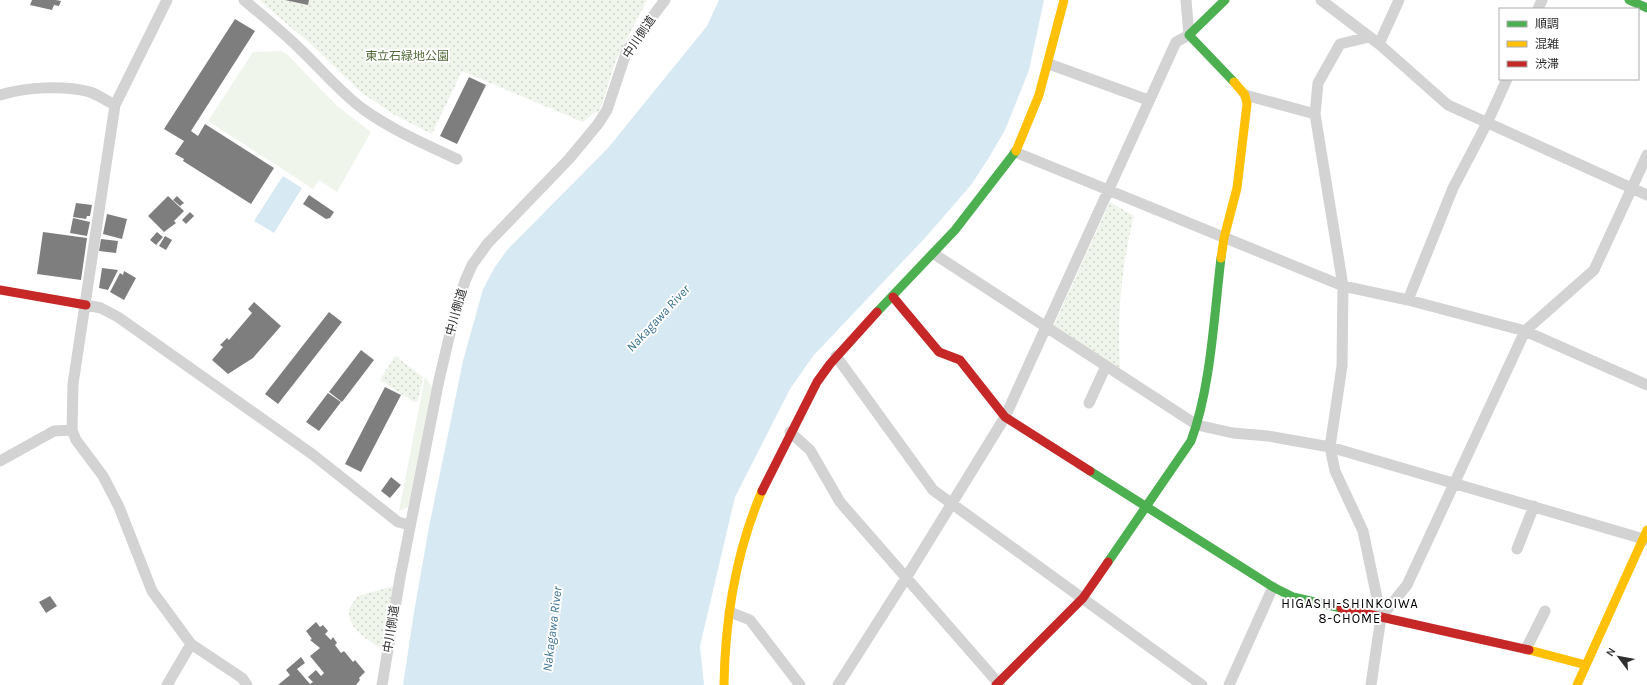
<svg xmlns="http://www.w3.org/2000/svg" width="1647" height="685" font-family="Karla,'Noto Sans JP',sans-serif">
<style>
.grass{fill:#f0f5eb}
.park{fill:url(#park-dots)}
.water{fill:#d7e9f2}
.building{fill:#7e7e7e}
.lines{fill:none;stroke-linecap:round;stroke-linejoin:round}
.street{stroke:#d3d3d3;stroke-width:11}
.fast{stroke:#4caf50;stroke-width:9}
.slow{stroke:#ffc107;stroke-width:9}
.jam{stroke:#c62828;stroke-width:9}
.labels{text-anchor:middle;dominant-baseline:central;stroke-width:4;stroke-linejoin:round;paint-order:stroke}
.street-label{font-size:12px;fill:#2e2e2e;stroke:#fff}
.park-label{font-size:12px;fill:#526a3a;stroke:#fff}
.water-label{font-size:13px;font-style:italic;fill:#3a7292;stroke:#fff}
.neighbourhood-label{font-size:13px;letter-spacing:1px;fill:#000;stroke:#fff}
</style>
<defs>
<pattern id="park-dots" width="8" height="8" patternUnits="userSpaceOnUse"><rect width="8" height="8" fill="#f0f5eb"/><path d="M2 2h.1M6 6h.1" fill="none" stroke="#ced2ca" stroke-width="1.8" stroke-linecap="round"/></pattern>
</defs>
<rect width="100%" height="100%" fill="#fff"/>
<path class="grass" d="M281 51 288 55 336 105 371 132 337 192 319 180 313 189 208 121 253 52Z
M425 377 434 390 408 507 399 511Z"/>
<path class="park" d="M259 0H647L616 60 602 104 598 113 595 112 583 122 462 71 432 134 395 115 362 93 312 45Z
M1110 202 1134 216C1121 268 1117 316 1120 369L1053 327Z
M395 356 423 377 418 401 414 402 380 380Z
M394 586 383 650C368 639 347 629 349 609L358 596Z"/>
<path class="water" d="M719 0H1044L1029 70 1005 130 988 159 971 185 924 239 813 356 790 389 735 497 700 646 704 685H403L414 612 429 527 463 361 483 289 495 267 507 250 608 148 707 26Z
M283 176 302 188 274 233 254 221Z"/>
<path class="building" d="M32 0H56L61 1 59 6 54 5 52 10 30 5Z
M285 0H309L308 5Z
M235 19 255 31 191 131 198 136 205 124 274 168 251 204 183 161 184 159 175 154 184 141 164 129Z
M469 77 486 85 457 144 440 136Z
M309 195 334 212 330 218 326 219 303 204Z
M168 196 184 211 174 221 176 223 164 232 148 216Z
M177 196 184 203 180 206 173 200Z
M76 203 92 205 90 216H87L86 219 73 217Z
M190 212 194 216 186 224 182 220Z
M107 214 127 219 122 239 103 234Z
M73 218 90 222 87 236 70 233Z
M43 232 87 238 81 280 37 274Z
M157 232 163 237 156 245 150 240Z
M165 236 172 240 166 250 159 246Z
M101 239 118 241 116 253 99 251Z
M102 268 118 270 108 290 99 288Z
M124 271 136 278 124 300 110 292 120 273 123 275Z
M254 302 281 326 253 358 228 374 212 360 223 347 220 345 227 338 229 340 252 313 248 309Z
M329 312 342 322 278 404 265 394Z
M361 350 374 360 342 402 329 392Z
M385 387 401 395 361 472 345 464Z
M328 393 341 402 319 431 306 422Z
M391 477 401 485 390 498 381 491Z
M50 596 57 606 46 613 39 602Z
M316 622 320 627 323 625 328 631 325 634 331 640 333 637 337 643 335 645 341 653 344 651 353 662 355 660 365 672 359 678 360 680 356 685H278L290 675 286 670 301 657 305 663 297 669 310 684 313 682 308 677 316 670 321 676 324 673 310 656 320 648 310 640 312 639 306 631Z"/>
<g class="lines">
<path class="street" d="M167 0 115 105 73 384 72 430 76 440 103 476 119 507 152 591 191 644 242 678 247 685
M244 0C263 16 283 32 301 50 322 70 340 92 363 109 392 130 425 144 457 159
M1321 0 1379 44 1448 105 1647 195
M1538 9 1542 0
M1379 44 1399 0
M1049 64 1148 100
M0 95C26 87 64 85 90 92 98 95 107 101 115 105
M1245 95 1315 114 1318 83 1340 44 1369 37
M1315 114 1343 286 1342 366 1330 447 1335 471 1363 531 1381 617
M1015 152 1343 286 1408 300 1525 331 1647 385
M934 254 1197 425 1233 433 1268 436 1330 447 1647 540
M1408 300 1453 188 1487 123 1507 79
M86 305 101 308 118 317 312 454 398 522 410 525
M836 356 933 490 1202 685
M1089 403 1106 366
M790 432 810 450 840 502 1000 685
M0 461 54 431 72 430
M1517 549 1534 506
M730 612 750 620 800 685
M1526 649 1545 611
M167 685 191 644
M382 685 400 578 439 380 452 325 465 281 472 265 488 243 569 159 598 124 607 110 627 50 665 0
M838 685 906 578 1005 417 1176 42 1189 35 1186 0
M1229 685 1273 587
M1371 685 1381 617 1407 585 1525 331 1594 270 1647 155"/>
<path class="fast" d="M1225 0 1189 35 1234 82
M1629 0 1647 8
M877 312 955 230 1016 151
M1090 471 1273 587 1293 597 1341 608
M1108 562 1191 441C1211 387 1214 316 1221 258"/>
<path class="slow" d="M1016 151 1039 95 1064 0
M1221 258 1224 238 1237 188 1247 104 1245 95 1234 82
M1529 650 1586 665
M724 685C725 619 736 552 762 491
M1577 685 1647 530"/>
<path class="jam" d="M0 290 86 305
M893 297 939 352 960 360 1005 417 1090 471
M762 491 817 382 830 364 877 312
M1341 608 1529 650
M996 685 1083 598 1108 562"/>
</g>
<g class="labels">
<g class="street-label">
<text transform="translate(639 37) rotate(-56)">中川側道</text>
<text transform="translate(456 312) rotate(-74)">中川側道</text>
<text transform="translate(391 629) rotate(-81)">中川側道</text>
</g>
<g class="park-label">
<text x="407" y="56">東立石緑地公園</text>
</g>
<g class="water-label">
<text transform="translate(658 318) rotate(-47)">Nakagawa River</text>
<text transform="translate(552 629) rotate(-83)">Nakagawa River</text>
</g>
<g class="neighbourhood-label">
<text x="1350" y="603">HIGASHI-SHINKOIWA<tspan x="1350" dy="15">8-CHOME</tspan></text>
</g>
</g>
<rect x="1499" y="8" width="140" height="72" fill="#ffffff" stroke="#ababab"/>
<rect x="1507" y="21" width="20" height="6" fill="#4caf50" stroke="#ababab"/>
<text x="1535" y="28" font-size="12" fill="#2e2e2e">順調</text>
<rect x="1507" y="41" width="20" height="6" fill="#ffc107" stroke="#ababab"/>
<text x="1535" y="48" font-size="12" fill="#2e2e2e">混雑</text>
<rect x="1507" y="61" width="20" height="6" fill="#c62828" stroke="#ababab"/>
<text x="1535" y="68" font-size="12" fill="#2e2e2e">渋滞</text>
<g transform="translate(1619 657) rotate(302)" stroke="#ffffff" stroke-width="3" paint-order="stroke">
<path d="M0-3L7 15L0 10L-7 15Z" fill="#2e2e2e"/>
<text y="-6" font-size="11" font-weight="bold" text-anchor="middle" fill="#2e2e2e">N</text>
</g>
</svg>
